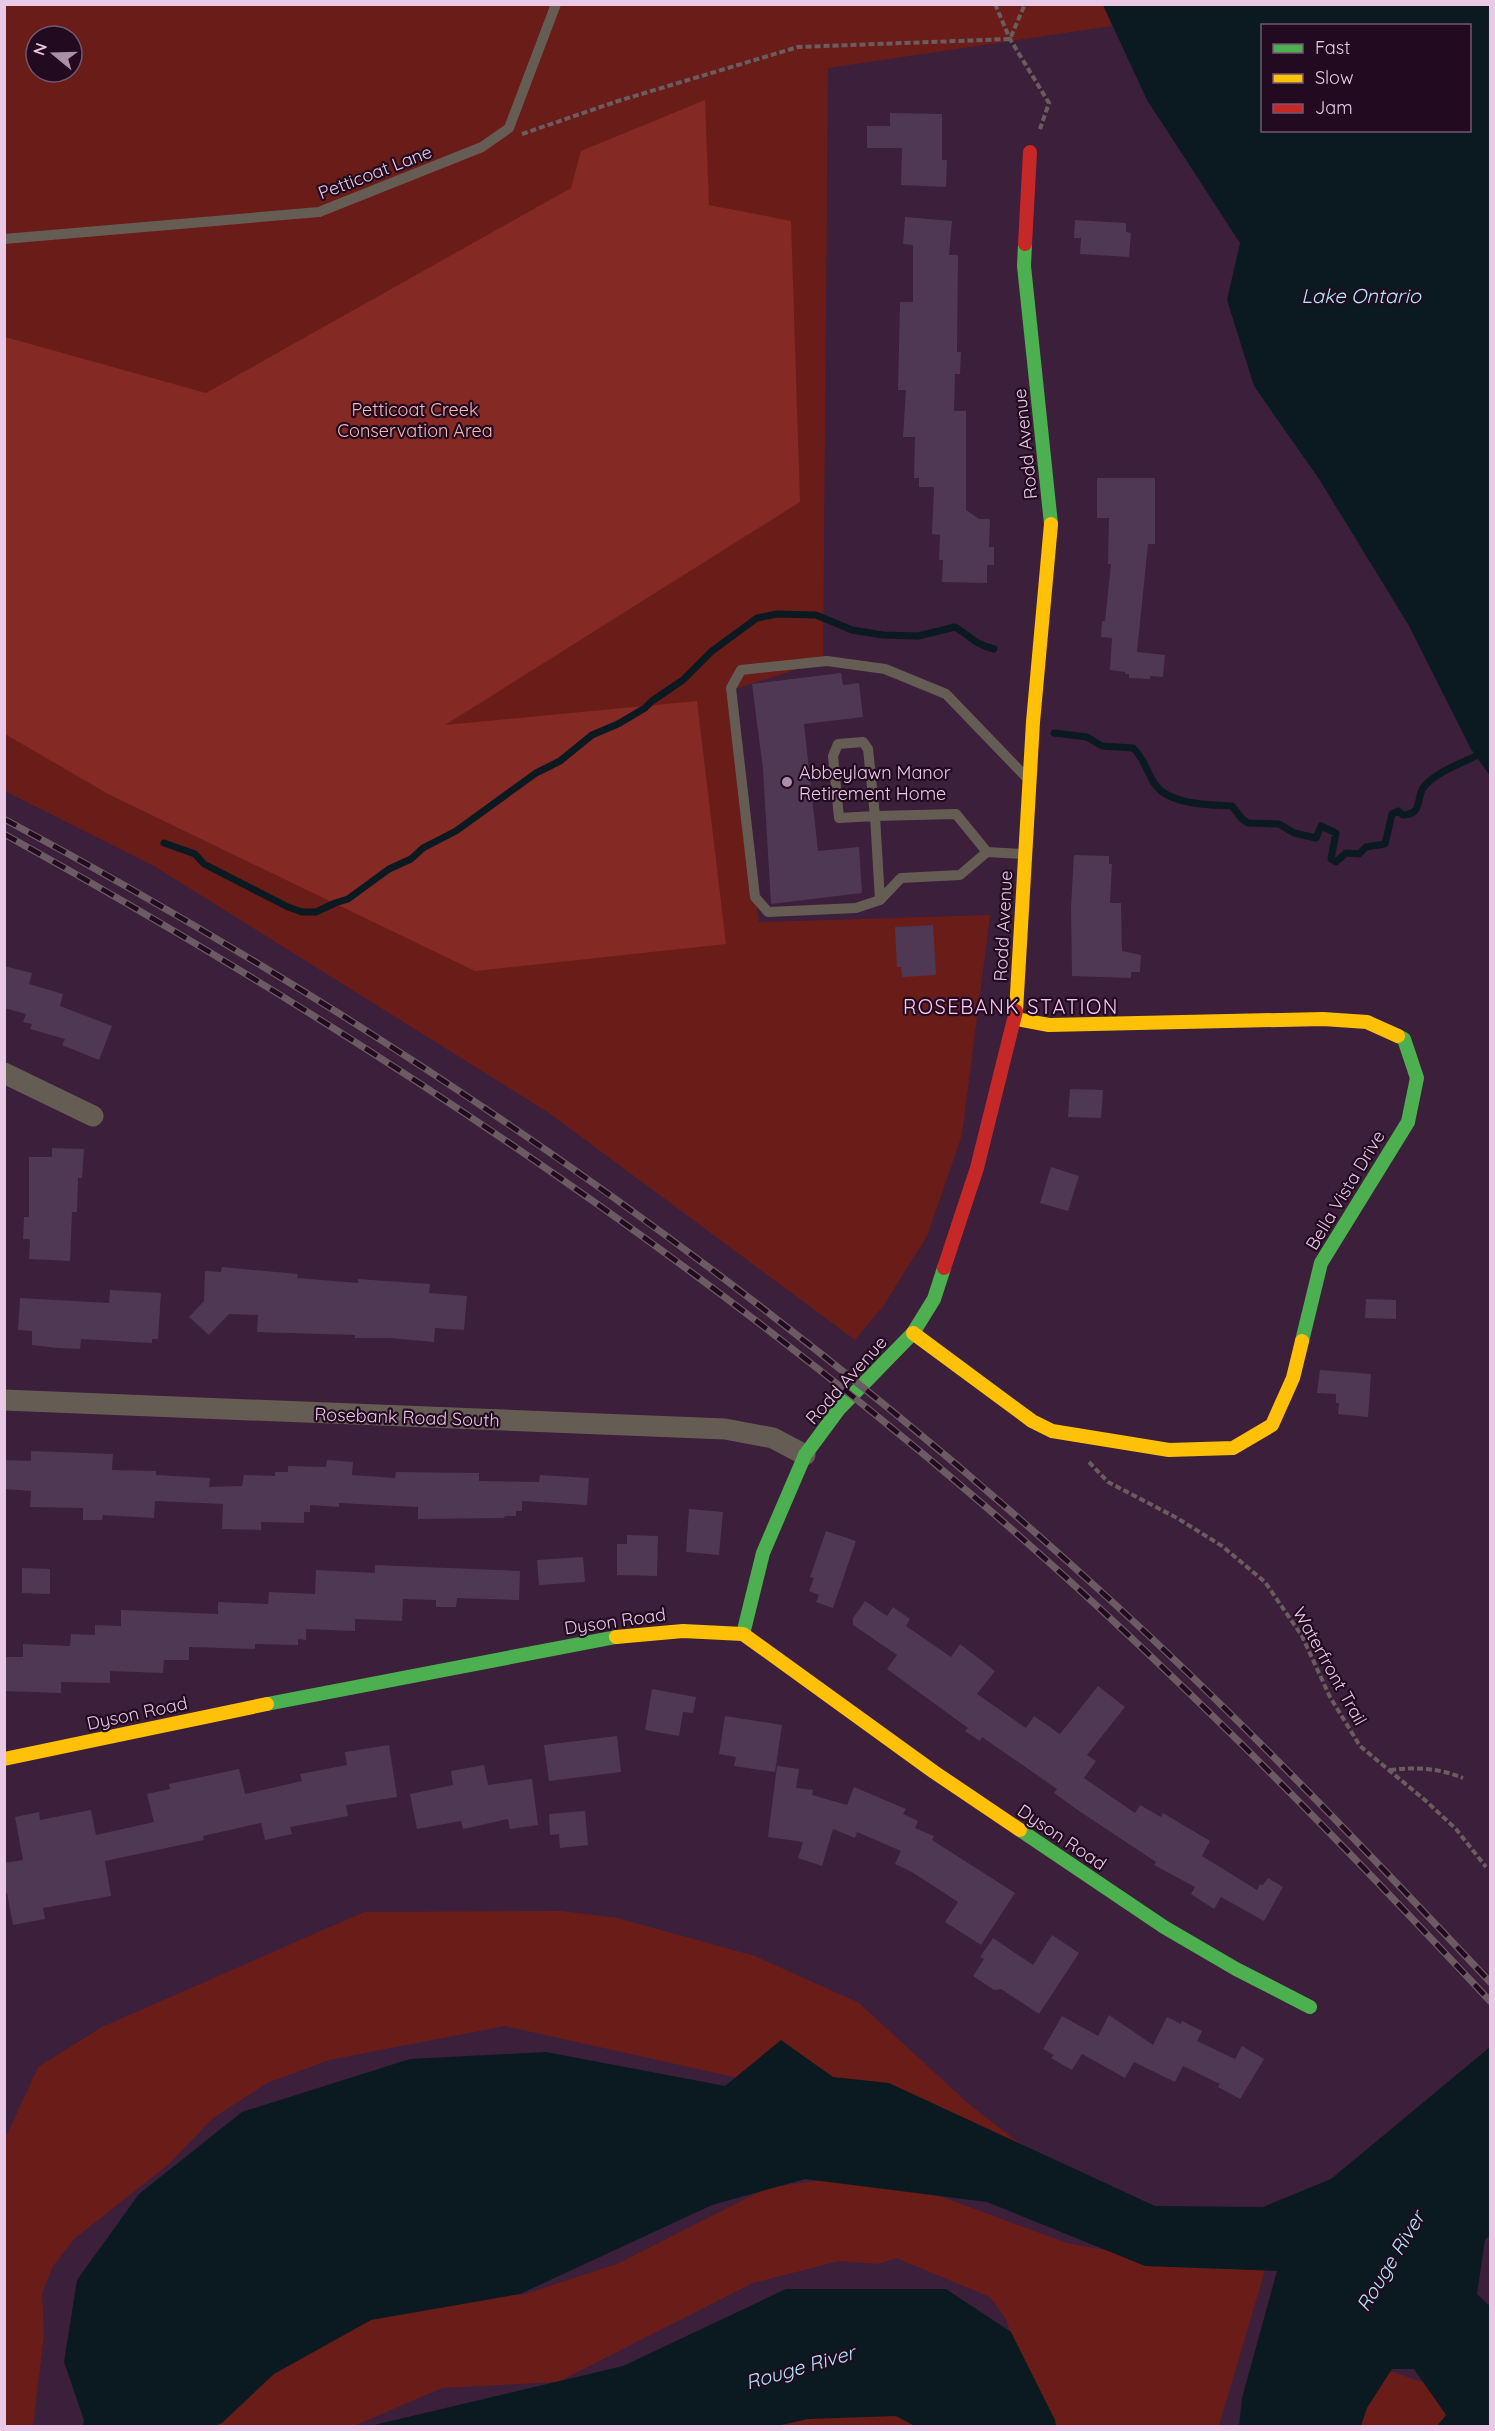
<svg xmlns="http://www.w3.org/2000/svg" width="1495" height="2431" font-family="Quicksand,sans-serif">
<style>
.green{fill:#6a1d18;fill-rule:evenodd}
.forest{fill:#842923}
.water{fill:#0b1a20;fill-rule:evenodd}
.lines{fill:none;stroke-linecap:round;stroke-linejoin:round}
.stream{stroke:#0b1a20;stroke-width:7}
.building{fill:#4f3854}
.path{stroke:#6a5d5f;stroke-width:4;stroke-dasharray:6 3;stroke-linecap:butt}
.lane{stroke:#655c54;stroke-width:10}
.street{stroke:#655c54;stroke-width:21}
.fast{stroke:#4caf50;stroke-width:14}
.slow{stroke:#ffc107;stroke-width:14}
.jam{stroke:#c62828;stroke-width:14}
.rail-casing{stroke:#6c5b63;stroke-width:7}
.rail{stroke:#220b20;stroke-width:4.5;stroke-dasharray:14;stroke-linecap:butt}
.poi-dot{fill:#ac8ea9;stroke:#220b20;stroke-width:2}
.labels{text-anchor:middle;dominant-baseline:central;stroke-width:4.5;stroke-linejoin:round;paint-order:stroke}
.street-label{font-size:18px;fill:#e9c9e5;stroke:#220b20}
.park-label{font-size:18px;fill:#f2bab0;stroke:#220b20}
.poi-label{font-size:18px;fill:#e9c9e5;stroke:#220b20;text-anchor:start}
.water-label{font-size:20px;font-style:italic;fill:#abebf7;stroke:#220b20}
.neighbourhood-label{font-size:20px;letter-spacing:1.5px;fill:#fcc8f6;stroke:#220b20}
</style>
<rect width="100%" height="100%" fill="#3c1f3a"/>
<path class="green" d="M4 5H1103L1112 26 828 68 823 661 726 692 759 922 990 915 962 1135 927 1236 884 1305 855 1340 549 1113 154 866 5 791ZM36 36H72V72H36Z
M562 1911 617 1918 755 1956 859 2003 971 2106 1075 2185 787 2089 505 2026 329 2060 267 2083 213 2118 169 2164 74 2239 53 2266 42 2293 44 2335 33 2426H5V2139L38 2067 102 2027 364 1912Z
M874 2172 1067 2243 1186 2265 1268 2260 1219 2426H1041L1006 2319 990 2297 896 2258 878 2264 839 2261 753 2283 558 2382 442 2388 354 2426H177L402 2295H522L617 2264 767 2188Z
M1371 2365 1450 2391 1454 2426H1352Z
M872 2409 926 2426H756Z"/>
<path class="forest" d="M705 100 709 205 791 221 800 502 445 725 697 701 726 944 475 971 110 795 5 734V337L206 393 571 188 581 151Z"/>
<path class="water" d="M1103 5H1490V776L1471 749 1408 624 1319 479 1254 386 1227 300 1240 243 1147 100ZM1262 26H1470V130H1262Z
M781 2040 833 2077 889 2083 1155 2206 1263 2207 1331 2179 1490 2047V2235L1485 2240 1477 2294 1490 2306V2426H1437L1446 2415 1414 2369H1392L1367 2408 1361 2426H1239L1242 2398 1277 2271 1145 2266 987 2202 805 2179 712 2205 520 2294 371 2320 274 2374 222 2423 214 2426H83L84 2420 64 2362 77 2280 139 2194 242 2112 410 2059 546 2052 725 2086Z
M786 2289H946L1011 2332 1055 2420 1056 2426H915L896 2416 808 2419 777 2426H370L623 2366Z"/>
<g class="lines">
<path class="stream" d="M1054 733 1087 737 1102 746 1133 748C1144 758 1147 772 1154 783 1168 805 1209 805 1232 806L1242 819 1248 823 1279 824 1294 833 1316 838 1321 826 1336 833 1331 859 1336 862 1346 853 1359 854 1366 847 1385 844 1392 814 1398 811 1403 815C1423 814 1416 799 1423 788 1434 772 1467 761 1484 752
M164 843 195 854 204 864 288 907 302 912H316L335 903 348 899 389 869 411 859 423 848 456 831 536 773 560 761 592 735 618 724 645 708 652 701 683 680 712 651 757 618 777 614 816 615 852 630 883 635 918 636 955 627C972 637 974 644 994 649"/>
</g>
<path class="building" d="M890 113 942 114V160H947L946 187 901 185 902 148H867V126H890Z
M905 217 952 221 949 255H958L957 352H961L960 374H955L954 411H966V510L979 519H990L989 547H994V565H987V583L942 582 943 560H939L940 535 932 534 934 487H919V478H914L915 437H903L906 390H898L900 302H913V245L903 244Z
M1075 220 1126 223V232L1131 233 1129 257 1080 254 1081 238H1074Z
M1097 478H1155V544H1148L1137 652 1165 655 1163 677 1150 676V679L1129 678V674H1125V672L1110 670 1112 638 1101 637 1102 621H1105L1111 564H1108L1109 518H1097Z
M841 673 843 685 859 683 863 717 804 724 818 851 859 847 862 893 771 904 763 769 752 684Z
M1074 855 1109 856V864H1112L1110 903H1121L1122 951 1141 955 1140 972H1131V978L1072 976 1071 907Z
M933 925 936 975 902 977 901 967H897L895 927Z
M4 966 32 973 29 984 63 994 60 1006 112 1026 99 1060 62 1045 65 1039 30 1029 32 1024 23 1022 26 1014 4 1008Z
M1070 1089 1103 1090 1101 1118 1068 1117Z
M52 1148 84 1149 82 1178H78L77 1212H72L70 1261 29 1259 30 1239H23L24 1217H29V1157H52Z
M1051 1167 1079 1176 1068 1211 1040 1203Z
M222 1267 298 1274 297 1278 358 1283V1279L430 1284 429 1293 467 1296 464 1330 435 1328 434 1342 390 1338H355V1335L257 1332 258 1315 229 1314 209 1335 189 1317 204 1301 205 1271 221 1272Z
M110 1290 161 1293 158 1339H152V1343L81 1339 80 1349 58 1348 32 1345V1331L18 1330 20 1298 109 1303Z
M1366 1299 1396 1300V1319L1365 1318Z
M1320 1370 1371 1374 1368 1417 1338 1414 1339 1403H1336V1394L1317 1393Z
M31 1451 113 1454 112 1470 156 1471V1475L210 1478 209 1487 242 1486 244 1475 275 1476V1472H288V1466L326 1467 327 1460 353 1462 352 1475 395 1478 396 1472 479 1473V1481L539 1482 540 1475 589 1478 587 1505 522 1501V1511H516V1516H505L504 1518 418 1519V1507L339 1503V1507L310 1505V1512H304V1523L261 1522V1530L222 1529 223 1504 155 1501 154 1518 103 1515 102 1520H83V1508L30 1507 31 1491 4 1489V1460L31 1461Z
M689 1509 723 1512 719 1555 686 1552Z
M826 1531 856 1541 833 1608 816 1602 819 1595 809 1591 814 1578 810 1577Z
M627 1535 658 1536 657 1576 617 1575V1544H627Z
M583 1557 585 1582 539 1585 537 1560Z
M375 1565 520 1571 519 1600 457 1598 456 1607H436V1600L403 1599 402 1621 355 1619V1631L306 1629V1640L298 1639V1645L255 1644V1649L189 1647V1660H164L163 1673 110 1671V1683L61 1682V1693L4 1691V1657H23V1644L70 1646 71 1634 95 1635V1625L121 1626V1610L218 1614V1602L268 1604 269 1592 315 1594 316 1570 375 1573Z
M22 1568 50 1569V1594L22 1593Z
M865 1601 887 1616 893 1607 910 1619 906 1626 951 1657 960 1644 995 1671 977 1694 1026 1728 1034 1716 1060 1734 1098 1686 1125 1707 1087 1755 1096 1761 1084 1778 1135 1813 1140 1805 1161 1817 1163 1813 1210 1841 1202 1856 1257 1890 1260 1884 1263 1885 1268 1878 1283 1887 1264 1921 1221 1897 1214 1909 1191 1894 1195 1887 1154 1865 1156 1862 1079 1811 1054 1793 1057 1789 982 1737 980 1741 965 1731 968 1728 887 1669 897 1655 853 1625V1618Z
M652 1689 696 1697 693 1713 683 1712 679 1736 645 1730Z
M725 1716 782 1725 775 1772 734 1766 736 1757 719 1754Z
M617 1736 621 1772 549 1781 544 1745Z
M389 1745 397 1797 346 1805 348 1816 290 1827 292 1834 265 1840 261 1823 203 1836 204 1840 105 1861 111 1896 43 1908 45 1919 13 1925 7 1893 4 1894V1863L23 1860 15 1817 39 1812 40 1820 91 1810 96 1835 154 1822 147 1794 170 1789 169 1784 239 1769 245 1794 302 1781 300 1774 347 1765 345 1752Z
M484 1765 488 1785 532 1779 538 1825 510 1829 508 1819 463 1829 461 1821 417 1829 410 1794 453 1785 451 1771Z
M777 1766 799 1769 796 1788 813 1790 812 1795 847 1805 854 1787 906 1809 903 1814 918 1821 915 1828 934 1836 932 1840 1015 1893 981 1945 945 1922 958 1902 912 1872 895 1864 901 1851 857 1832 855 1838 833 1829 822 1866 798 1858 803 1842 768 1837Z
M585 1811 588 1845 560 1848 559 1834 550 1835 549 1814Z
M1052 1935 1079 1953 1039 2014 1001 1989 994 1990 973 1976 984 1959 980 1957 993 1938 1033 1965Z
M1109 2015 1153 2045 1167 2017 1181 2024 1182 2021 1202 2031 1197 2041 1235 2059 1242 2046 1264 2059 1240 2099 1218 2087 1220 2084 1183 2066 1175 2082 1134 2062 1125 2078 1082 2054 1072 2070 1051 2058 1054 2055 1043 2049 1062 2016 1098 2036Z"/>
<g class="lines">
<path class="path" d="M995 4 1010 39 1049 103 1040 129
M522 134 618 101 798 47 1010 39 1025 4
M1089 1462 1108 1482 1177 1518 1222 1546 1265 1582 1302 1636 1330 1697 1360 1746 1426 1801 1456 1829 1486 1867
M1390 1770C1416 1767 1439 1768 1463 1778"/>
<path class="lane" d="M4 239 319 212 482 147 509 128 556 4
M987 852 1024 854
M880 900 875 816 839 818 833 756 838 744 863 742 868 749 875 816 956 814 987 852 960 875 901 878 880 900 856 908 768 912 755 897 731 688 741 670 827 661 885 669 946 694 1025 776"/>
<path class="street" d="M4 1073 93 1116
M4 1400 725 1429 773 1438 805 1455"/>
<path class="fast" d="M1025 244 1024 266 1051 524
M1302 1341 1321 1263 1408 1122 1417 1078 1404 1039 1398 1036
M743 1634 763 1553 805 1455 839 1409 913 1333 934 1299 944 1268
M267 1704 616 1637
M1020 1830 1164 1927 1236 1969 1310 2007"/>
<path class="slow" d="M1016 1011 1033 722 1051 524
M1016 1019 1049 1025 1323 1019 1367 1022 1398 1036
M913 1333 1032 1421 1052 1431 1169 1450 1233 1448 1272 1425 1293 1378 1302 1341
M616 1637 683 1631 743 1634 934 1772 1020 1830
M4 1759 267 1704"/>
<path class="jam" d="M1025 244 1030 152
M944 1268 977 1168 1016 1011"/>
<g class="rail-casing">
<path id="rail" d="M4 819C402 1032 774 1293 1107 1597 1241 1719 1366 1850 1490 1982
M4 834C350 1025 679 1244 979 1501 1160 1656 1327 1827 1490 2001"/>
</g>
<use href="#rail" class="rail"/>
</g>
<circle class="poi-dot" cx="787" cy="782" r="6"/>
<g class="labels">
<g class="street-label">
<text transform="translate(375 172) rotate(-21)">Petticoat Lane</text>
<text transform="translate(1025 444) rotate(-96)">Rodd Avenue</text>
<text transform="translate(1003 926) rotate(-87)">Rodd Avenue</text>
<text transform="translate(1345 1190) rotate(-59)">Bella Vista Drive</text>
<text transform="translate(846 1380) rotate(-48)">Rodd Avenue</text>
<text transform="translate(407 1417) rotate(2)">Rosebank Road South</text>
<text transform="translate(615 1621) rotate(-8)">Dyson Road</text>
<text transform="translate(1330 1666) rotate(61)">Waterfront Trail</text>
<text transform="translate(137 1713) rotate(-12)">Dyson Road</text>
<text transform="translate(1062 1837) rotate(34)">Dyson Road</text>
</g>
<g class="park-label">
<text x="415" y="409">Petticoat Creek<tspan x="415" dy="21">Conservation Area</tspan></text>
</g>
<g class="poi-label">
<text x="799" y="772">Abbeylawn Manor<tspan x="799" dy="21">Retirement Home</tspan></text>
</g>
<g class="water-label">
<text x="1361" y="295">Lake Ontario</text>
<text transform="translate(1390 2261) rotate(-59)">Rouge River</text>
<text transform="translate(800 2367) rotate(-16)">Rouge River</text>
</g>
<g class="neighbourhood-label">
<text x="1011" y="1006">ROSEBANK STATION</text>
</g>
</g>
<rect width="1495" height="2431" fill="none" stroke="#e9c9e5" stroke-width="12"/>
<rect x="1261" y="24" width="210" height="108" fill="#220b20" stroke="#72576f" stroke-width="1.5"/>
<rect x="1273" y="44" width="30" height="9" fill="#4caf50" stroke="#72576f" stroke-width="1.5"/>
<text x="1315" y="54" font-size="18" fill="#e9c9e5">Fast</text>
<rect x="1273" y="74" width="30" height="9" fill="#ffc107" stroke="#72576f" stroke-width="1.5"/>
<text x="1315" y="84" font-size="18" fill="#e9c9e5">Slow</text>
<rect x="1273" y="104" width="30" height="9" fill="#c62828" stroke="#72576f" stroke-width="1.5"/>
<text x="1315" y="114" font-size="18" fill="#e9c9e5">Jam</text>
<g transform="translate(54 54) rotate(289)"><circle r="28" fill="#220b20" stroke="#72576f" stroke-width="1.5"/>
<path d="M0-4.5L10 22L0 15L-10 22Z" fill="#ac8ea9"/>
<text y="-9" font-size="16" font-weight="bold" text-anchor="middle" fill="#e9c9e5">N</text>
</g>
</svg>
